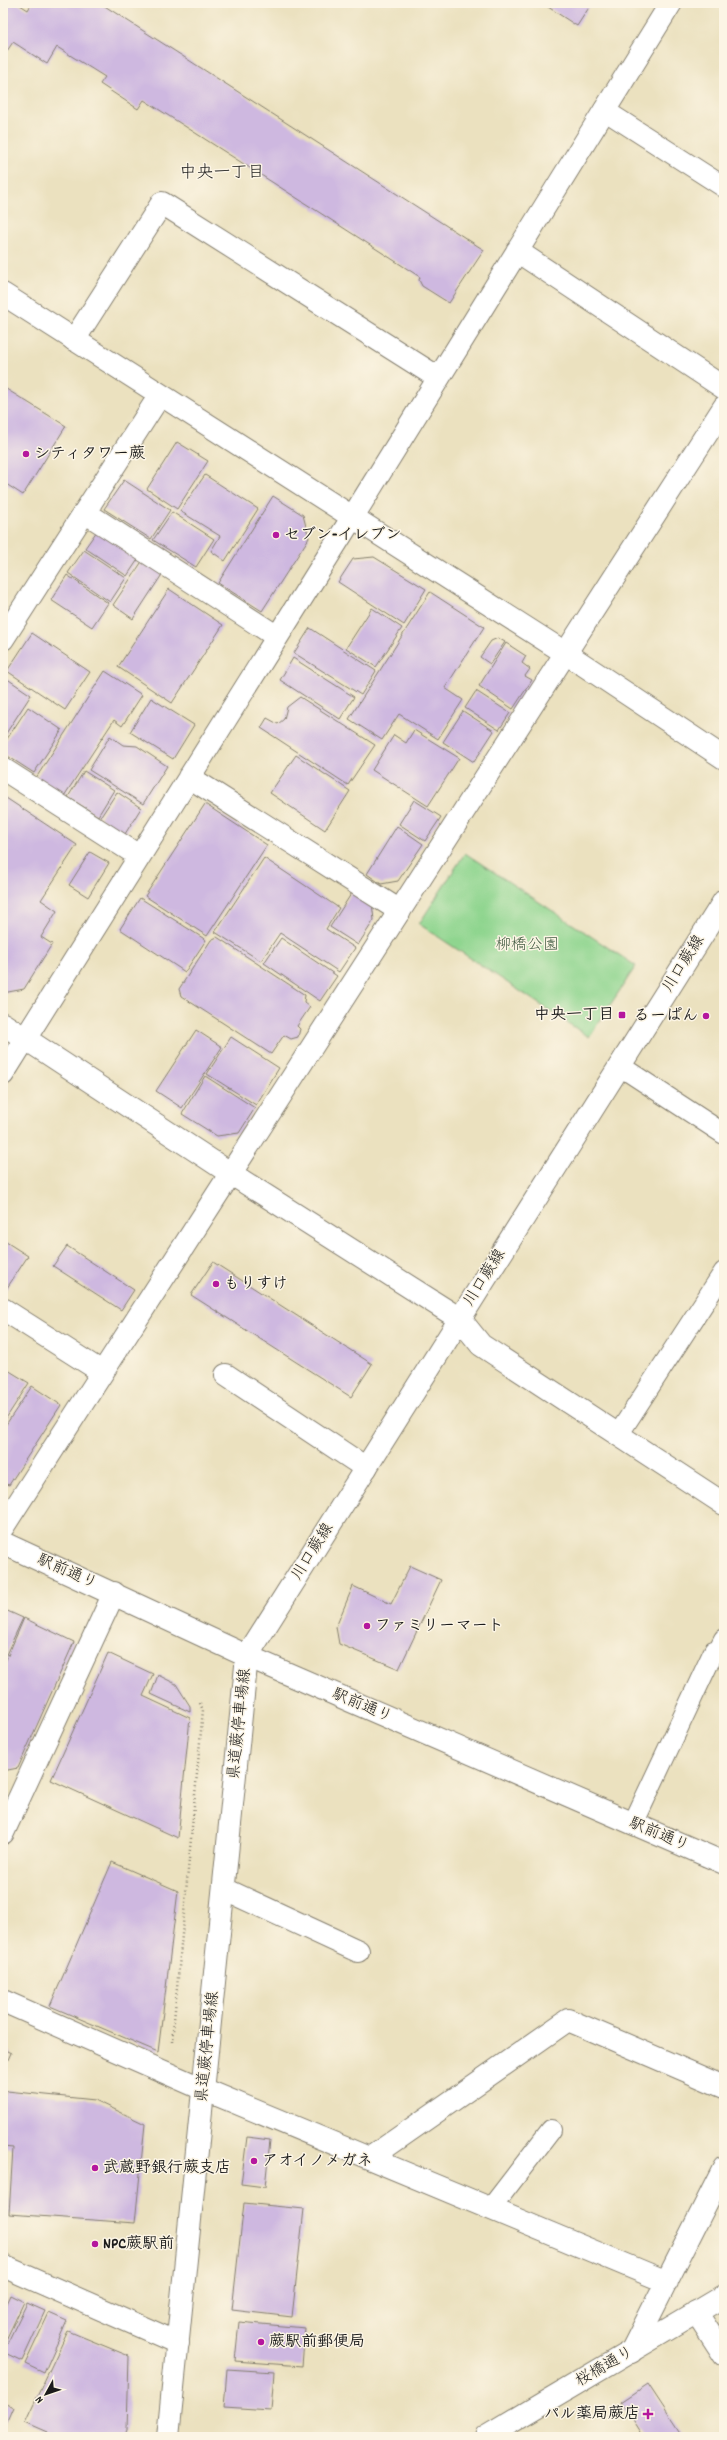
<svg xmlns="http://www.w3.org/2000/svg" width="727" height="2440" font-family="Dekko,'Klee One',sans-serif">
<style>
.green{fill:#8fd58f;stroke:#567856}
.building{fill:#ceb8e0}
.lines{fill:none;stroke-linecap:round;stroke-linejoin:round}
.lane-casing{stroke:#847e6e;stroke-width:22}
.street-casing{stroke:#847e6e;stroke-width:24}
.secondary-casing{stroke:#847e6e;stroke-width:24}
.path{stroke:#847e6e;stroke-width:2.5;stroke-dasharray:1 3;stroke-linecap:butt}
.lane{stroke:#fff;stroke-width:20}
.street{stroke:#fff;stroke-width:22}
.secondary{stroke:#fff;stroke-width:22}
.poi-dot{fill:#b5179e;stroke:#fcf5e5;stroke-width:1.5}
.labels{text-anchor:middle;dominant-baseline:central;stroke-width:3;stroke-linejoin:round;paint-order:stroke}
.poi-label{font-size:16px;font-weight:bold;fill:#1c1c1c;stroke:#fcf5e5;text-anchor:start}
.park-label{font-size:16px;fill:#445d44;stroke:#fcf5e5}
.street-label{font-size:16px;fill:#1c1c1c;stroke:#fcf5e5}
.neighbourhood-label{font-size:17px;fill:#1c1c1c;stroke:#fcf5e5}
</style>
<rect width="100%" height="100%" fill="#fcf5e5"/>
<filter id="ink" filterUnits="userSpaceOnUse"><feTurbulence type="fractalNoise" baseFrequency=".025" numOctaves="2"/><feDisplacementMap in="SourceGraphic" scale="8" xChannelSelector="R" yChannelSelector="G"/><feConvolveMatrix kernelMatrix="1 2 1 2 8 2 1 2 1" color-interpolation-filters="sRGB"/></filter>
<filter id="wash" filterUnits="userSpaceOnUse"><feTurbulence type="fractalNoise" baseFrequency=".012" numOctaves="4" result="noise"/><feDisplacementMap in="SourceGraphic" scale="16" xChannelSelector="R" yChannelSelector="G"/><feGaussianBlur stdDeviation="0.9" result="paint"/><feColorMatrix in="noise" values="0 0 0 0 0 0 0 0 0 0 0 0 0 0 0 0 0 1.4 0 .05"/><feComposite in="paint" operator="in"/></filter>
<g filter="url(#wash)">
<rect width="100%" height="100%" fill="#ebe1bf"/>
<path class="green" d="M465 853 636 966 589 1037 419 924Z"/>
<g id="blocks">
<path class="building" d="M3 3H17L28 10 32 3H100L484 250 449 303 422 286 419 280 420 277 144 100 138 109 100 84 105 77 57 47 47 64 13 42 3 57Z
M542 3H592L577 26Z
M3 387 66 426 23 495 3 482Z
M177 442 208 461 177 509 147 489Z
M205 475 258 509 225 561 211 551 220 536 180 511Z
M124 480 170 510 151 539 104 509Z
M273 496 303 515 309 538 262 611 218 583Z
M172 512 214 539 196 567 153 540Z
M97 531 139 558 127 576 85 548Z
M84 550 126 578 110 602 68 573Z
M374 557 426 589 404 625 338 582 353 559Z
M143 560 163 573 133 619 113 605Z
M67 575 108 603 92 627 51 600Z
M169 589 223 625 172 703 118 667Z
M430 592 484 627 445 688 463 700 438 739 399 714 382 740 349 719Z
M372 608 402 628 376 667 346 648Z
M310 628 376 671 361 695 294 653Z
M32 633 90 672 65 710 7 671Z
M498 638 505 642 490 664 480 657 491 641Z
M506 643 526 656 522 663 530 669 525 676 532 680 513 709 479 686Z
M293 658 354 697 340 719 280 680Z
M105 671 142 695 122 726 114 720 64 796 36 778Z
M3 676 31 695 3 738Z
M476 691 510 713 499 730 465 708Z
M300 697 375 745 348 785 261 728 267 718 278 724 284 719 287 707Z
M151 698 194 725 173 759 130 732Z
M28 707 62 730 34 773 3 753V745Z
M463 711 494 731 474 762 443 742Z
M414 730 459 758 428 806 372 770 394 735 406 743Z
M110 736 123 745 137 746 167 766 143 804 89 770Z
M296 755 350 791 325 830 270 793Z
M84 771 114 790 98 816 68 797Z
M117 792 141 808 125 834 100 818Z
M3 796 77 845 41 900 57 911 41 937 52 944 24 989 3 993Z
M414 800 441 817 425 841 399 824Z
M205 804 267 845 207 936 145 896Z
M397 826 423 844 398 881 381 884 367 874Z
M90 852 109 863 88 897 69 885Z
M264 858 339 908 326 929 355 948 339 972 280 933 261 961 215 932Z
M353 891 372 903 374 920 358 945 330 927Z
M140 898 206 940 185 972 120 929Z
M217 937 305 995 304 1002 310 1007 297 1026 300 1029 298 1037 291 1039 284 1035 271 1054 181 996 179 989 211 940Z
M281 938 337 976 320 1001 264 963Z
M196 1030 222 1047 182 1108 156 1091Z
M231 1037 279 1068 256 1105 207 1074Z
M205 1076 255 1108 239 1133 217 1136 182 1114Z
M3 1240 28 1256 3 1294Z
M67 1246 134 1290 121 1310 53 1266Z
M213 1262 372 1364 351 1397 191 1295Z
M3 1367 29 1383 3 1423Z
M32 1386 61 1405 9 1485 3 1483V1429Z
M410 1566 441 1580 399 1669 339 1644 336 1627 353 1586 391 1604Z
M3 1609 23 1618 3 1661Z
M24 1618 74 1642 18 1768 3 1771V1667Z
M108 1653 153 1674 143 1696 190 1718 178 1838 51 1780Z
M158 1675 176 1684 190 1706V1712L151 1694Z
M112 1862 178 1891 158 2052 50 2006Z
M3 2049 11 2053 3 2071Z
M7 2091 95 2100 145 2124 135 2223 9 2214 13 2148 3 2147V2100Z
M247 2137 270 2140 265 2187 241 2184Z
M244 2203 304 2209 292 2317 232 2310Z
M10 2295 24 2302 3 2346V2310Z
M27 2303 45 2311 22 2361 3 2352Z
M49 2313 67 2321 44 2373 25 2364Z
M239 2322 305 2328 302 2366 235 2361Z
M68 2331 129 2356 127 2430 124 2437H46L48 2432 25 2422Z
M227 2369 274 2372 271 2411 224 2408Z
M648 2384 683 2437H643L621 2402Z
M3 2402 13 2407 3 2430Z"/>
</g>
</g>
<g filter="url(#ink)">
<use href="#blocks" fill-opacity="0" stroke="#847e6e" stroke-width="1"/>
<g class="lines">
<g class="lane-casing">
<path id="lane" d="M604 110 724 187
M620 1066 724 1134
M618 1435 724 1272
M633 1824 714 1651H718L724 1639
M491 2208 551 2130"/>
</g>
<g class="street-casing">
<path id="street" d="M517 251 724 388
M74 340 162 203 437 377
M86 513 276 636
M3 639 160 395
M3 769 139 856
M189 777 400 911
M3 1024 230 1173 460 1319 481 1345 724 1504
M3 1074 352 518 671 3
M3 1309 102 1372
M226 1375 366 1468
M3 1527 724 407
M247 1656 724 1863
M3 1833 114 1593
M224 1889 358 1951
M3 2001 203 2089 667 2282
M370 2158 568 2020 724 2087
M3 2266 178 2343
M696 2312 724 2355
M631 2352 724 2168"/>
</g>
<g class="secondary-casing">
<path id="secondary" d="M3 294 567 654 724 758
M3 1543 247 1656
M168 2437 247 1656 724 901
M486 2437 724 2296"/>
</g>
<path class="path" d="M172 2042 202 1720 203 1710 199 1701"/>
<use href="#lane" class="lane"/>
<use href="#street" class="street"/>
<use href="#secondary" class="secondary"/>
</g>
</g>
<g class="poi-dot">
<circle cx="26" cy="454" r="4"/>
<circle cx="276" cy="535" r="4"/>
<rect x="618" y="1011" width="8" height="8" rx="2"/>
<circle cx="706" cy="1016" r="4"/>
<circle cx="216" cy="1284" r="4"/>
<circle cx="367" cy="1626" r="4"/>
<circle cx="254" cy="2161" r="4"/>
<circle cx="95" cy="2168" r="4"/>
<circle cx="95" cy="2244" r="4"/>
<circle cx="261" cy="2342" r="4"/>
<path d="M646 2408h4v4h4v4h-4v4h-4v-4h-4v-4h4z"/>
</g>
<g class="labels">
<g class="poi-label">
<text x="34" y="454">シティタワー蕨</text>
<text x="284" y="535">セブン-イレブン</text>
<text x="614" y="1015" text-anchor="end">中央一丁目</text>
<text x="698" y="1016" text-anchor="end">るーぱん</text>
<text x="224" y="1284">もりすけ</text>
<text x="375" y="1626">ファミリーマート</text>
<text x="262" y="2161">アオイノメガネ</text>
<text x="103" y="2168">武蔵野銀行蕨支店</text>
<text x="103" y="2244">NPC蕨駅前</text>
<text x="269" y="2342">蕨駅前郵便局</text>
<text x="640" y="2414" text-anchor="end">パル薬局蕨店</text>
</g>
<g class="park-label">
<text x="527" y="945">柳橋公園</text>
</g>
<g class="street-label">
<text transform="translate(684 964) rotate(-58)">川口蕨線</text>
<text transform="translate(485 1278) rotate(-58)">川口蕨線</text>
<text transform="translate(313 1552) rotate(-58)">川口蕨線</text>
<text transform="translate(67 1572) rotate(24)">駅前通り</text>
<text transform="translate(362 1706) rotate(23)">駅前通り</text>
<text transform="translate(240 1724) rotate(-84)">県道蕨停車場線</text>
<text transform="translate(659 1835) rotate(23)">駅前通り</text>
<text transform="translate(208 2047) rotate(-84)">県道蕨停車場線</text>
<text transform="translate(605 2367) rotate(-30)">桜橋通り</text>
</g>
<g class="neighbourhood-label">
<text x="222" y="174">中央一丁目</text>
</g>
</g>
<rect width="727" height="2440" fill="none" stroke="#fcf5e5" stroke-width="16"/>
<g transform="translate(46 2394) rotate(230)" stroke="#fcf5e5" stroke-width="3" paint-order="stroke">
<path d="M0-3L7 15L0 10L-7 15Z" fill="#1c1c1c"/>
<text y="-6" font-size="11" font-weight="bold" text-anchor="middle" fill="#1c1c1c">N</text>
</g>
</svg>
